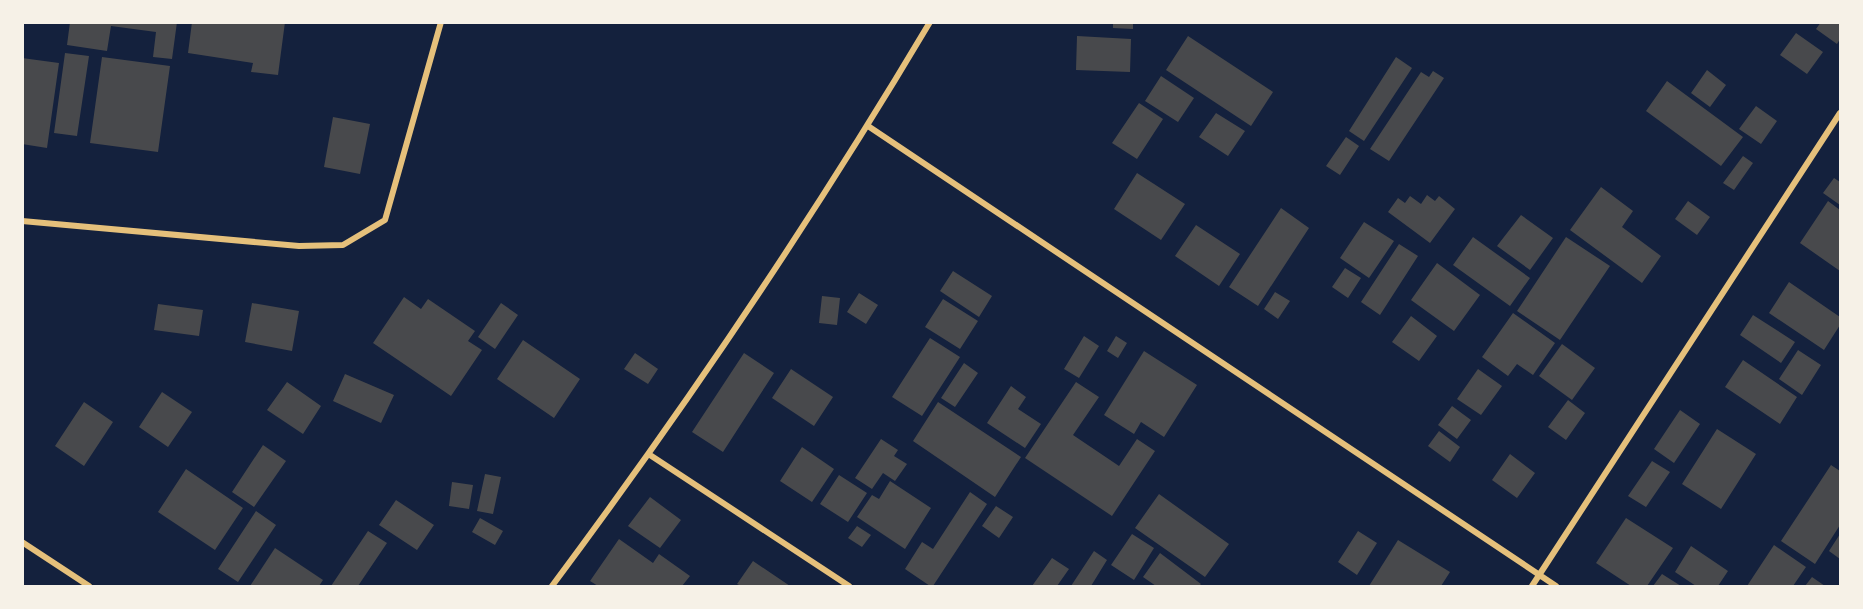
<svg xmlns="http://www.w3.org/2000/svg" width="1863" height="609" font-family="Signika,sans-serif">
<style>
.building{fill:#48494c}
.lines{fill:none;stroke-linecap:round;stroke-linejoin:round}
.minor{stroke:#e5c07b;stroke-width:6}
</style>
<rect width="100%" height="100%" fill="#14213d"/>
<path class="building" d="M70 22H177L172 59 153 57 156 32 111 26 107 51 67 45Z
M192 22H285L278 75 251 72 253 63 188 53Z
M1113 22H1133V29L1113 28Z
M1821 22H1840V39L1837 44 1816 29Z
M1796 33 1823 52 1807 74 1780 55Z
M1077 36 1131 39 1130 72 1076 70Z
M1188 36 1273 92 1251 126 1166 70Z
M65 53 89 56 77 136 54 133Z
M102 57 170 66 158 152 90 143Z
M1396 57 1412 68 1364 141 1349 131Z
M22 58 59 63 47 148 22 144Z
M1707 70 1726 85 1710 107 1691 93Z
M1433 71 1444 78 1389 161 1370 149 1421 72 1429 77Z
M1161 76 1194 98 1178 122 1145 101Z
M1667 81 1743 137 1721 166 1646 111Z
M1139 103 1163 119 1137 159 1112 143Z
M1756 106 1777 121 1761 144 1739 129Z
M1216 113 1245 131 1228 156 1199 137Z
M333 117 370 124 360 174 324 167Z
M1346 137 1359 146 1340 175 1326 166Z
M1743 156 1753 163 1734 190 1723 183Z
M1137 173 1185 204 1161 240 1114 209Z
M1834 178 1840 182V205L1823 193Z
M1601 187 1633 211 1622 227 1661 256 1642 283 1570 230Z
M1427 195 1435 201 1439 196 1455 209 1430 243 1388 212 1398 198 1405 203 1410 196 1421 204Z
M1688 201 1710 217 1697 235 1675 219Z
M1828 201 1840 210V271L1800 243Z
M1281 208 1309 228 1258 306 1229 287Z
M1521 215 1553 238 1530 270 1497 246Z
M1364 222 1394 241 1369 278 1340 258Z
M1196 225 1240 254 1219 286 1175 256Z
M1473 237 1530 278 1510 306 1453 265Z
M1566 237 1610 266 1560 340 1517 311Z
M1399 244 1418 256 1380 315 1361 302Z
M1437 263 1480 295 1454 331 1411 300Z
M1345 268 1361 278 1348 298 1332 287Z
M953 271 992 296 979 317 940 291Z
M1789 282 1840 317V325L1824 350 1769 313Z
M1275 292 1290 301 1278 319 1264 309Z
M859 293 878 305 866 324 847 312Z
M822 296 840 298 837 325 819 323Z
M404 297 421 309 428 299 475 331 468 341 482 350 451 396 373 343Z
M943 299 978 321 960 349 925 327Z
M252 303 299 311 292 351 245 342Z
M501 303 518 315 495 349 478 337Z
M158 304 203 310 199 336 154 330Z
M1513 313 1555 343 1533 375 1517 364 1508 376 1482 357Z
M1753 315 1795 342 1781 363 1740 335Z
M1411 316 1437 336 1419 361 1392 342Z
M1084 336 1099 346 1079 378 1064 369Z
M1116 336 1127 343 1118 358 1107 351Z
M930 338 960 357 922 416 892 397Z
M523 340 580 379 554 418 497 379Z
M1562 344 1595 368 1572 400 1539 376Z
M1798 350 1821 365 1802 395 1779 379Z
M1144 351 1197 385 1164 437 1141 422 1134 434 1104 415Z
M635 353 658 369 648 384 624 369Z
M744 353 774 373 723 452 692 432Z
M1743 360 1797 397 1780 424 1725 387Z
M964 363 978 373 955 407 941 398Z
M791 369 833 397 814 426 772 398Z
M1478 369 1502 386 1481 415 1457 399Z
M345 374 394 395 381 423 333 401Z
M287 382 321 406 303 434 267 410Z
M1076 382 1099 397 1073 435 1119 466 1137 439 1155 451 1112 516 1025 458Z
M1011 386 1026 397 1018 409 1041 424 1025 448 987 423Z
M162 392 192 412 168 447 139 427Z
M1568 400 1585 413 1566 440 1548 427Z
M84 402 113 422 84 466 55 446Z
M938 402 1021 457 995 497 913 441Z
M1452 406 1471 420 1457 439 1438 425Z
M1680 410 1700 424 1674 463 1654 449Z
M1717 429 1756 454 1721 509 1682 484Z
M1439 431 1460 447 1450 462 1428 446Z
M881 439 898 450 894 456 907 464 895 481 883 473 872 489 855 478Z
M263 445 286 461 254 507 232 492Z
M802 447 834 469 812 502 780 481Z
M1510 454 1535 473 1517 498 1492 480Z
M1652 461 1670 472 1646 507 1628 496Z
M1831 465 1840 471V525L1815 564 1781 541Z
M186 469 243 508 215 550 158 512Z
M485 474 501 477 493 514 477 511Z
M839 475 867 493 848 522 820 504Z
M890 481 931 508 905 549 857 517 872 495 879 499Z
M452 482 473 485 469 509 449 506Z
M970 492 987 504 933 586H930L905 569 922 542 933 549Z
M1159 494 1229 544 1205 577 1135 528Z
M650 497 681 520 660 548 628 526Z
M396 500 434 525 417 550 379 525Z
M996 506 1013 517 999 538 982 526Z
M256 511 276 525 238 582 218 569Z
M480 518 503 531 495 545 472 532Z
M1626 518 1673 548 1647 586H1631L1596 563Z
M857 526 871 535 862 547 848 538Z
M368 531 387 543 358 586H331Z
M1358 531 1377 543 1357 575 1338 562Z
M1132 534 1154 548 1134 580 1111 565Z
M1840 534V559L1829 551Z
M619 539 653 563 659 554 690 576 682 586H598L590 581Z
M1398 540 1450 572 1441 586H1369Z
M1774 545 1806 567 1793 586H1747Z
M1691 546 1728 571 1718 586H1696L1675 572Z
M275 548 323 580 319 586H250Z
M1094 551 1107 560 1091 586H1071Z
M1160 553 1201 584 1199 586H1156L1143 577Z
M1052 558 1069 569 1057 586H1032Z
M753 561 790 586H741L737 584Z
M1662 574 1681 586H1653Z
M1812 577 1825 586H1805Z"/>
<g class="lines">
<path class="minor" d="M868 126 1556 586
M22 221 299 246 343 245 385 220 441 22
M650 455 849 586
M22 542 89 586
M552 586C687 405 814 217 930 22
M1532 586 1840 113"/>
</g>
<rect width="1863" height="609" fill="none" stroke="#f6f1e7" stroke-width="48"/>
</svg>
